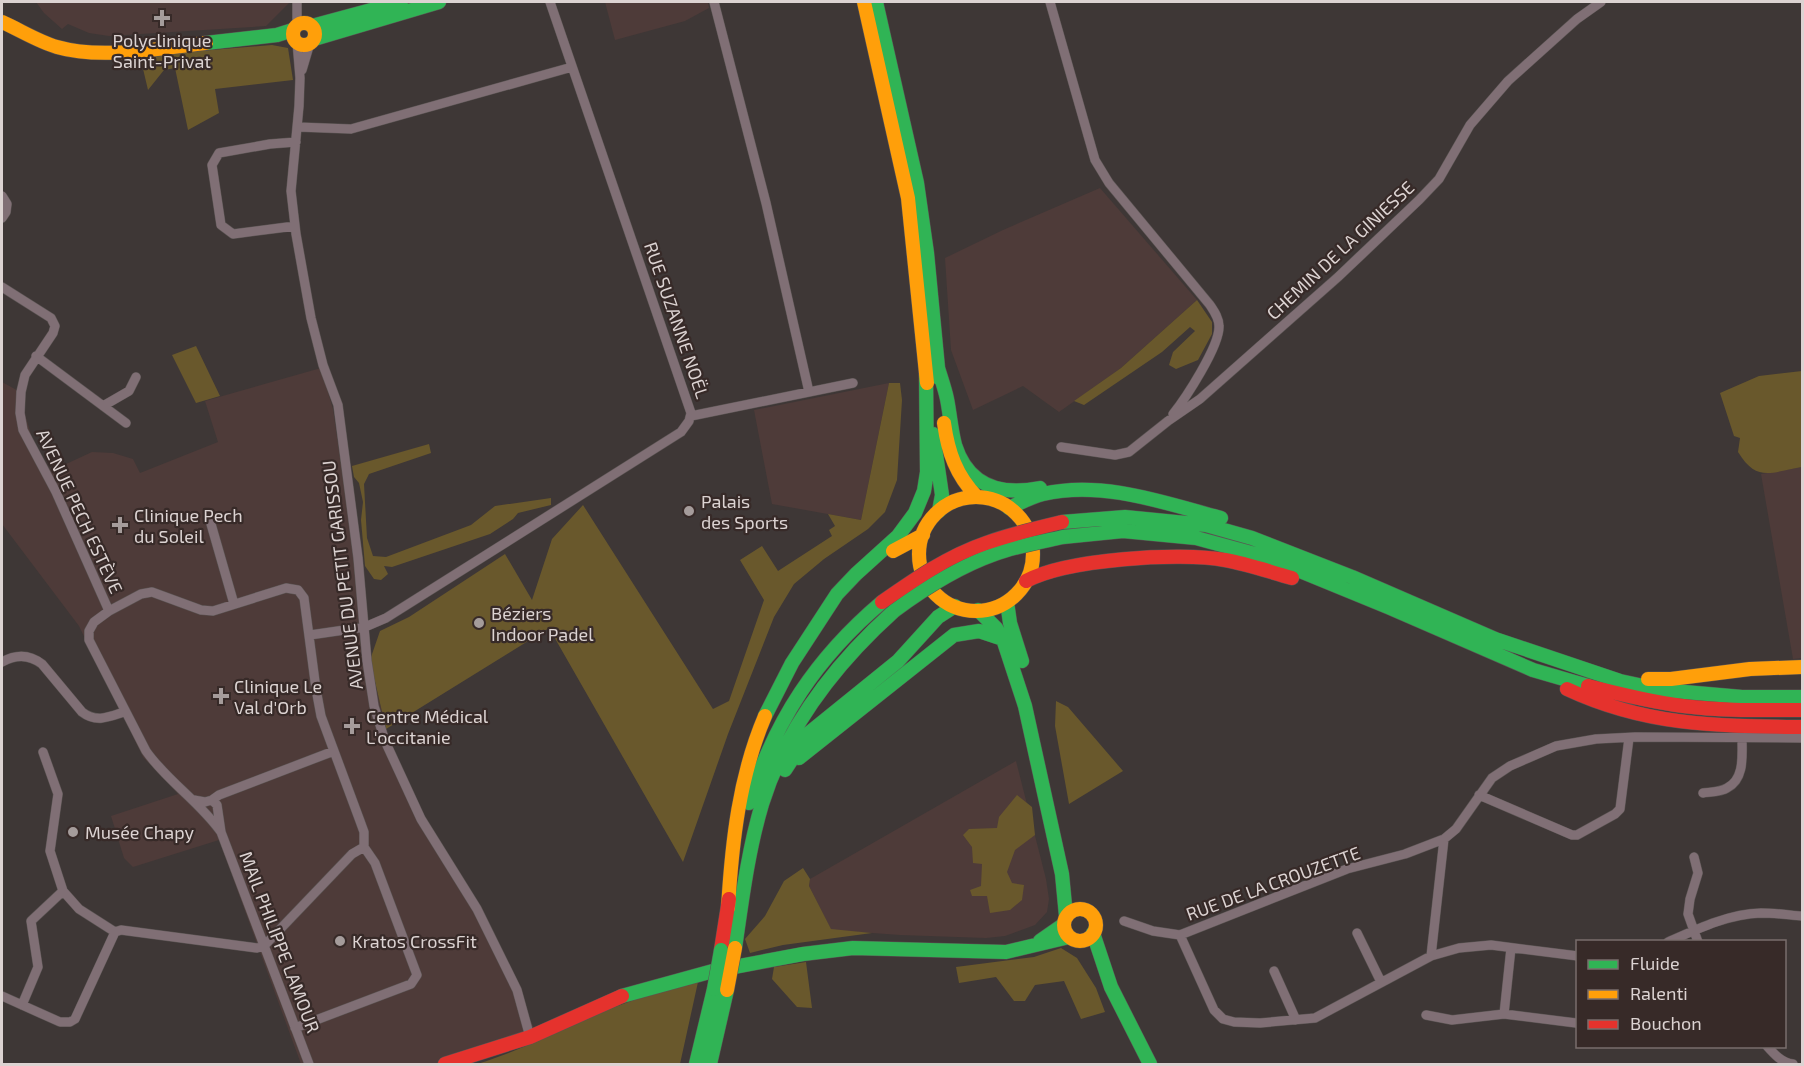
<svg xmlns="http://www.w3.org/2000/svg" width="1804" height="1066" font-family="'Exo 2',sans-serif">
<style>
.built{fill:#4e3b39}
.green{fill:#69582c}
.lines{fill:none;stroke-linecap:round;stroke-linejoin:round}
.street-casing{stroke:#5a5453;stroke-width:10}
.fast-casing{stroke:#5a5453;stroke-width:15}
.slow-casing{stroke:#5a5453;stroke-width:15}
.jam-casing{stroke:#5a5453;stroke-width:15}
.street{stroke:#806f75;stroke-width:9}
.fast{stroke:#30b455;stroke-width:14}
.slow{stroke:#ff9f0a;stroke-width:14}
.jam{stroke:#e5322d;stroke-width:14}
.fast-bridge-casing{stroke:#5a5453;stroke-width:15;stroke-linecap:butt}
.slow-bridge-casing{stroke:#5a5453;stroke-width:15;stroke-linecap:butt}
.jam-bridge-casing{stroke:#5a5453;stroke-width:15;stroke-linecap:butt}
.fast-bridge{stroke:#30b455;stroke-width:14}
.slow-bridge{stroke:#ff9f0a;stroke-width:14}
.jam-bridge{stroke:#e5322d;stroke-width:14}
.poi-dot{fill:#a59c9b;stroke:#372a28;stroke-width:2}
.labels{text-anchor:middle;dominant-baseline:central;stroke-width:4.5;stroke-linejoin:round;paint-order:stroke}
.poi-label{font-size:18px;fill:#dcd3d2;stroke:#372a28;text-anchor:start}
.street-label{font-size:18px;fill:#dcd3d2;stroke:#372a28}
</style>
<rect width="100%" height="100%" fill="#3e3736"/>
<path class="built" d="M36 2H290L266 26 109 36 89 33 68 24 62 29 44 13Z
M605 2H708L709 8 685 21 615 40Z
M1100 188 1197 300 1121 368 1059 412 1023 386 973 410 951 350 945 258 1003 230Z
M321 368 333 409 344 485 360 577 367 649 386 729 412 797 473 901 534 1028 443 1064H301L219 840 133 867 124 858 111 816 178 794 143 757 79 626 2 524V382L24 394V411L33 441 51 471 92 452 113 453 133 459 140 473 218 442 205 401Z
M889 383 861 520 772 504 754 410Z
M1802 467V658L1793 659 1761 474Z
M1016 761 1046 879 1049 899 1047 912 1035 925 1005 936 986 938 900 935 831 930 809 886 810 879Z"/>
<path class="green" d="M272 45 288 48 293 80 215 89 219 113 188 130 175 68 164 70 148 90 140 56Z
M1197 300 1212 322V334L1198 360 1176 369 1169 365 1173 352 1195 331 1190 327 1162 352 1084 405 1074 401 1121 368Z
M196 346 220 396 196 403 172 355Z
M1802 371V467C1771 472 1757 483 1738 452L1740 438 1734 436 1720 393 1759 376Z
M889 383H900L902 400 897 480 885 512 868 529 824 559 794 584 774 617 728 734 683 862 549 628 386 729 370 660 380 631 409 617 505 554 532 600 552 539 583 505 713 709 729 701 764 600 740 560 762 546 778 571 832 536 829 530 835 526 828 514 861 520Z
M429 444 431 453 369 474 364 484 367 538 373 556 386 557 471 525 495 506 551 498V505L518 513 513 519 490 534 392 567 384 566 388 574 381 580 374 579 365 566 361 520 363 502 359 483 354 477 352 466Z
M1056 701 1068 707 1123 771 1069 804 1055 726Z
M1017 795 1032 807 1035 835 1015 850 1007 872 1012 883 1024 885 1022 900 1010 910 990 913 987 896H972L970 890 981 886 982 864 973 863 972 847 963 835 969 829 997 828 999 817Z
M803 868 810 879 809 886 831 929 872 933 783 945 750 953 745 939 765 916 784 881Z
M1061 948 1077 958 1096 988 1105 1012 1081 1019 1064 981 1035 985 1025 1001H1014L996 977 959 983 956 967 1034 957Z
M806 962 812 1008 797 1007 772 979 774 967Z
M698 982 680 1064H477C517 1052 554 1033 593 1016 627 1001 662 990 698 982Z"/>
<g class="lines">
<g class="street-casing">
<path id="street" d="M714 2 766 203 809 392
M1050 2 1095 160 1109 183 1210 305C1214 311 1219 318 1219 326 1220 346 1185 399 1173 414
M297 25V2
M297 42 300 78 299 106 291 191 296 234 311 318 323 365 338 405 358 558 367 661 374 706 385 741 421 819 477 909 517 990 530 1037
M302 70 310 43
M298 127 351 129 572 67
M2 196 7 204 6 212 2 218
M295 226 233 234 221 225 212 165 219 153 270 144 296 142
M2 287 51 318 55 326 53 333 25 375 21 392 20 413 23 430 56 492 109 611
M36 356 126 423
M103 406 129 391 136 377
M691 416 853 383
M1061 447 1115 455 1129 452 1168 421 1200 399 1338 277 1419 200 1439 179 1470 125 1508 81 1577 19 1601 2
M209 517 234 604
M310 635 365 627 386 618 681 432 689 421 691 413 550 2
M2 662C16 654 29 654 42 664L82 712C96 723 109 717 124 712
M43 752 58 794 50 851 63 891 79 909 115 932
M1703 793C1710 792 1721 792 1727 788 1745 779 1742 755 1742 738
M1479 795 1572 835H1577L1615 814 1620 809 1629 738
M194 800 205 802 212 800 217 805 221 832 309 1064
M212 800 219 795 334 751
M1694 857 1698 873 1690 899 1688 914 1698 942
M1124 921 1153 931 1180 935 1347 869 1405 854 1444 839 1456 829 1492 778 1510 766 1556 746 1596 739 1635 737 1802 738
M1357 933 1381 982
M1180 935 1214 1010 1223 1019 1234 1022 1260 1023 1315 1018 1431 956 1459 948 1491 945 1578 956
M1668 942C1697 929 1728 914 1761 913 1775 913 1789 915 1802 916
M1431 956 1444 839
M1274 971 1296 1020
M2 996 60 1022H70L75 1019 115 932 121 930 257 948 264 946 352 854 364 847V832L360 821 321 716 316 689 304 598 298 590 286 588 213 611 201 610 152 592 141 594 109 611 94 622 89 631V640L146 751C167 781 200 802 221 832
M22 1005 38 967 31 921 63 891
M1504 1014 1511 948
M1426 1015 1452 1020 1504 1014 1576 1023
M295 1028 411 984 417 975 375 863 364 847
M1767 1046C1774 1054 1782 1063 1793 1064"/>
</g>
<g class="fast-casing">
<path id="fast" d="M876 2 917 183 927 253 939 378
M312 26 401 2
M314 39 439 2
M206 43 277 35 293 30
M938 368C941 378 945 389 947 399 950 414 951 430 955 445 968 486 1001 496 1040 488
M933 434 942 495 939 511
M1009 508C1020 503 1031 497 1043 494 1102 480 1165 503 1221 518
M1062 522 1125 517 1206 525 1252 538 1352 577 1495 639 1620 681 1662 690 1742 697H1802
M1063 537 1123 531 1196 538 1266 557 1388 607 1533 670 1588 686
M1007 602 1010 623 1022 661
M978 610 996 628 1003 639 1025 706 1062 874 1066 916
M765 716 792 663 837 594 856 574 898 536 915 513 924 491 927 472 926 373
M799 758 954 635 979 631 1003 639
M785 770 809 733 898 661 938 617 955 606
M749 803C775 720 816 658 882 602
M1093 933 1111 987 1150 1064
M1040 941 1063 925
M735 948C742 900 748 851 762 804 786 727 834 665 894 611
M622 996 713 971 803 954 853 948 1006 952 1069 937
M696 1064 714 989
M710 1064 727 990"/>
</g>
<g class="slow-casing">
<path id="slow" d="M864 2 908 198 927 383
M2 22C20 30 39 42 57 47 102 60 160 48 206 43
M293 34a11 11 0 1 1 22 0a11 11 0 1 1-22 0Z
M944 423C948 452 956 475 977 497
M919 554a57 57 0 1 1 114 0a57 57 0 1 1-114 0Z
M893 551 923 535
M1648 679H1671L1750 669 1802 667
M728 908C732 842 739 777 765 716
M1064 925a16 16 0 1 1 32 0a16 16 0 1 1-32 0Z"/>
</g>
<g class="jam-casing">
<path id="jam" d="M1026 581C1067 559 1179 552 1225 560 1248 564 1270 572 1292 578
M1588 686C1619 694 1651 702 1683 706 1722 711 1762 710 1802 710
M1567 689C1646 726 1717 726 1802 727
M721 950 729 899
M445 1064 530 1037 622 996"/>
</g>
<use href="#street" class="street"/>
<use href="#fast" class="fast"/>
<use href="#slow" class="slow"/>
<use href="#jam" class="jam"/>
<g class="fast-bridge-casing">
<path id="fast-bridge" d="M894 611C925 588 958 567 995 554 1017 546 1040 542 1063 537
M714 989 721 950"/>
</g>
<g class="slow-bridge-casing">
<path id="slow-bridge" d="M727 990 735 948"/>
</g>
<g class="jam-bridge-casing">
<path id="jam-bridge" d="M882 602C915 579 948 556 986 543 1011 534 1037 528 1062 522"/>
</g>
<use href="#fast-bridge" class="fast-bridge"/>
<use href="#slow-bridge" class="slow-bridge"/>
<use href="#jam-bridge" class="jam-bridge"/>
</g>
<g class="poi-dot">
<path d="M159 9h6v6h6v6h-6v6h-6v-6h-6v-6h6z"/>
<circle cx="689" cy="511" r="6"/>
<path d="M117 516h6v6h6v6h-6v6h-6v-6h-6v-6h6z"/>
<circle cx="479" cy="623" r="6"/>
<path d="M218 687h6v6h6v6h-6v6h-6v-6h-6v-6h6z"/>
<path d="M349 717h6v6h6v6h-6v6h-6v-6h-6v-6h6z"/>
<circle cx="73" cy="832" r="6"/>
<circle cx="340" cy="941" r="6"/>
</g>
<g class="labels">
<g class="poi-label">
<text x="162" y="40" text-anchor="middle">Polyclinique<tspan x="162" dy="21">Saint-Privat</tspan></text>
<text x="701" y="501">Palais<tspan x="701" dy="21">des Sports</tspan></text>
<text x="134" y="515">Clinique Pech<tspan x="134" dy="21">du Soleil</tspan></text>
<text x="491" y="613">Béziers<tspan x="491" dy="21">Indoor Padel</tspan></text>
<text x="234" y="686">Clinique Le<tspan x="234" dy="21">Val d'Orb</tspan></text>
<text x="366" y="716">Centre Médical<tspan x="366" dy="21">L'occitanie</tspan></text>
<text x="85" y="832">Musée Chapy</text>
<text x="352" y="941">Kratos CrossFit</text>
</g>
<g class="street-label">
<text transform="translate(1340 250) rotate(-43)">CHEMIN DE LA GINIESSE</text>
<text transform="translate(677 320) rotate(71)">RUE SUZANNE NOËL</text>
<text transform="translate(80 511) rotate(65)">AVENUE PECH ESTÈVE</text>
<text transform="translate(342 575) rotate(-97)">AVENUE DU PETIT GARISSOU</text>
<text transform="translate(1273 883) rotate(-20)">RUE DE LA CROUZETTE</text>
<text transform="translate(280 942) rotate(69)">MAIL PHILIPPE LAMOUR</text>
</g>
</g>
<rect width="1804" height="1066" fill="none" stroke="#dcd3d2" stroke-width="6"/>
<rect x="1576" y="940" width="210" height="108" fill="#372a28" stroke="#796e6c" stroke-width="1.5"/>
<rect x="1588" y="960" width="30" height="9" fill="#30b455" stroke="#796e6c" stroke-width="1.5"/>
<text x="1630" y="970" font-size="18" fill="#dcd3d2">Fluide</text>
<rect x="1588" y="990" width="30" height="9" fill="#ff9f0a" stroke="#796e6c" stroke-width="1.5"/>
<text x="1630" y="1000" font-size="18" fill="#dcd3d2">Ralenti</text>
<rect x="1588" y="1020" width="30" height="9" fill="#e5322d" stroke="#796e6c" stroke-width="1.5"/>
<text x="1630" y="1030" font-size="18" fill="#dcd3d2">Bouchon</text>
</svg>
